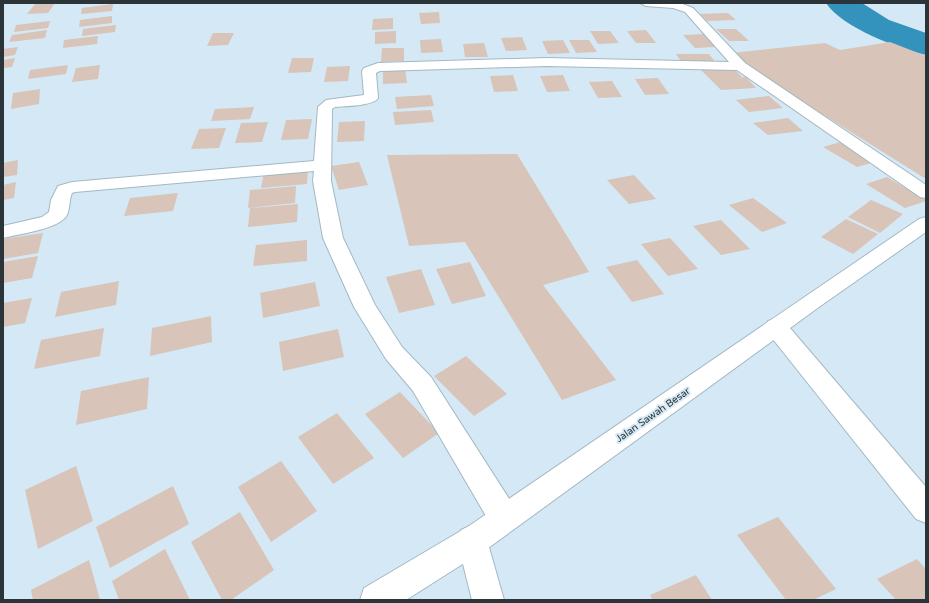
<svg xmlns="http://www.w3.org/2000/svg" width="929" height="603" font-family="'Varela Round',sans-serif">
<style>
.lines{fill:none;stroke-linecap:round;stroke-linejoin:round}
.river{fill:#3493bd;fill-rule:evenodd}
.building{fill:#d8c4b8}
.minor-casing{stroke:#a3b8c3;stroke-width:2}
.major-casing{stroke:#a3b8c3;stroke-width:2}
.minor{fill:#fff;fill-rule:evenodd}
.major{fill:#fff;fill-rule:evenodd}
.labels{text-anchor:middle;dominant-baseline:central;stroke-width:4;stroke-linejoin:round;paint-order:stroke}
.street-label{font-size:10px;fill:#2b3438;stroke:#d4e9f5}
</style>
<rect width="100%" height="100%" fill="#d4e9f5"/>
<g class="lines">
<path class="river" d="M826 3H862L889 20 926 33V55C897 48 843 28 826 3Z"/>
</g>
<path class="building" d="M55 3 48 13 27 14 35 4Z
M113 4 112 11 81 14 82 8Z
M439 12 440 23 421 24 419 13Z
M728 13 736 20 707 21 700 14Z
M112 16V23L79 27 80 20Z
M393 18V29L372 30 373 19Z
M50 21 48 28 14 32 16 25Z
M116 25 115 32 82 36 83 29Z
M716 29H736L749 41H729Z
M47 30 45 38 9 42 12 35Z
M646 30 656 43H636L627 31Z
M396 31V43L375 44V32Z
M590 31H610L619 43 598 44Z
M213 33H234L228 45 207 46Z
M704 34 716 47 695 48 683 35Z
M98 36 97 44 63 48 64 40Z
M522 37 527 50 506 51 501 38Z
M441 39 443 52 421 53 420 40Z
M563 40 570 53 548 54 542 41Z
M569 40H589L597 52 576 53Z
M890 42 926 56V179L749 68 732 53 825 43 840 50Z
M484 43 488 57H465L463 44Z
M18 47 15 55 3 57V49Z
M382 48H404V61L381 62Z
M676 54H709L716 63H682Z
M15 58 12 67 3 68V60Z
M292 58H314L311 72 288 73Z
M68 65 66 74 28 79 30 70Z
M100 65 98 79 72 82 76 68Z
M350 66 348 81 324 82 327 67Z
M732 67 742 77 731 78 746 77 756 88 721 90 700 69Z
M405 68 407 83 383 84V69Z
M513 75 518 91 494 92 490 76Z
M563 75 570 91 547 92 540 76Z
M658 78 669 94 645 95 635 79Z
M612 81 622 97 598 98 589 82Z
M40 89 39 104 11 109 13 93Z
M431 95 434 106 397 109 395 97Z
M769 96 783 108 749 112 736 100Z
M254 107 250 119 211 121 215 109Z
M431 110 434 122 395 125 393 112Z
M788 118 803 131 768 135 753 123Z
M312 119 308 139 281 140 286 120Z
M365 121 364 141 337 142 339 122Z
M268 122 262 142 235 143 241 123Z
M226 128 219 148 191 149 199 129Z
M844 141 878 161 857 167 823 147Z
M517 154 589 272 543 285 616 380 562 400 465 242 409 246 387 155Z
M18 160 17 175 3 177V163Z
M359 162 368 185 339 190 331 166Z
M308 168 307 184 261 188 264 172Z
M634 175 656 199 629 204 607 180Z
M887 177 926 200V201L905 208 866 184Z
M16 182 14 198 3 200V185Z
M296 186 295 203 248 208 250 190Z
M178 193 173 211 124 216 130 198Z
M753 198 787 223 762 232 729 205Z
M871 200 903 214 880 233 848 217Z
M298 204 297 222 248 227 250 208Z
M846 219 878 234 853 254 821 237Z
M721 220 750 249 721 255 693 226Z
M43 233 38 253 3 259V239Z
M670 238 698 269 668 276 641 244Z
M307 240V261L253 266 256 245Z
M38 256 32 278 3 283V262Z
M637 260 664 294 632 302 606 267Z
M470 262 486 296 452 304 436 269Z
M421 269 435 305 399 313 386 277Z
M119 281 116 305 55 317 61 292Z
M315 282 320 306 263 318 260 293Z
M32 298 25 323 3 327V303Z
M211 316 212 342 150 356 152 328Z
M104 328 100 356 34 369 41 340Z
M338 329 344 357 283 371 279 342Z
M466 356 507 394 474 416 434 376Z
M149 377 147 409 76 425 81 391Z
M400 392 439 433 403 458 365 414Z
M337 413 374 458 333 484 298 437Z
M281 461 317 511 271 542 238 487Z
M76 466 93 521 38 549 25 490Z
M173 486 189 524 110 568 96 527Z
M240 512 274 570 231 600H222L191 542Z
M778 517 836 589 813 600H786L737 535Z
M165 549 190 600H119L112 581Z
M917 559 926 569V600H896L877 579Z
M89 560 100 600H33L31 590Z
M696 575 712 600H653L650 595Z"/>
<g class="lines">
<g class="minor-casing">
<path id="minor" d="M640 3H680L693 8 745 63 926 185V198L920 197 737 70 546 66 380 71 376 73 378 98C373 106 345 106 335 107L332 109 331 181 343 238 375 305 402 347 431 377 515 508 519 518 515 528 504 532 493 528 413 391 386 359 354 307 323 238 313 181 314 171 75 192 72 193C69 200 70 208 67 215 60 229 18 234 3 238V226L42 217 49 212 51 200 58 186 72 182 314 161 318 107 326 100 364 95 362 71 364 68 378 63 546 58 729 62 685 12 673 8 646 6Z
M776 319 784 321 926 487V523L916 519 768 333 765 327 768 321Z
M472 525 483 530 487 540 504 600H472L457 540 461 530Z"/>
</g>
<g class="major-casing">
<path id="major" d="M926 217V232L819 307 491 546 406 600H360L364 588 469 526 919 219Z"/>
</g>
<use href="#minor" class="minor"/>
<use href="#major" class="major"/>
</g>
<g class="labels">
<g class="street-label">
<text transform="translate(653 415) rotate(-35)">Jalan Sawah Besar</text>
</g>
</g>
<rect width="929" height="603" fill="none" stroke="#2b3438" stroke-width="8"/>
</svg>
